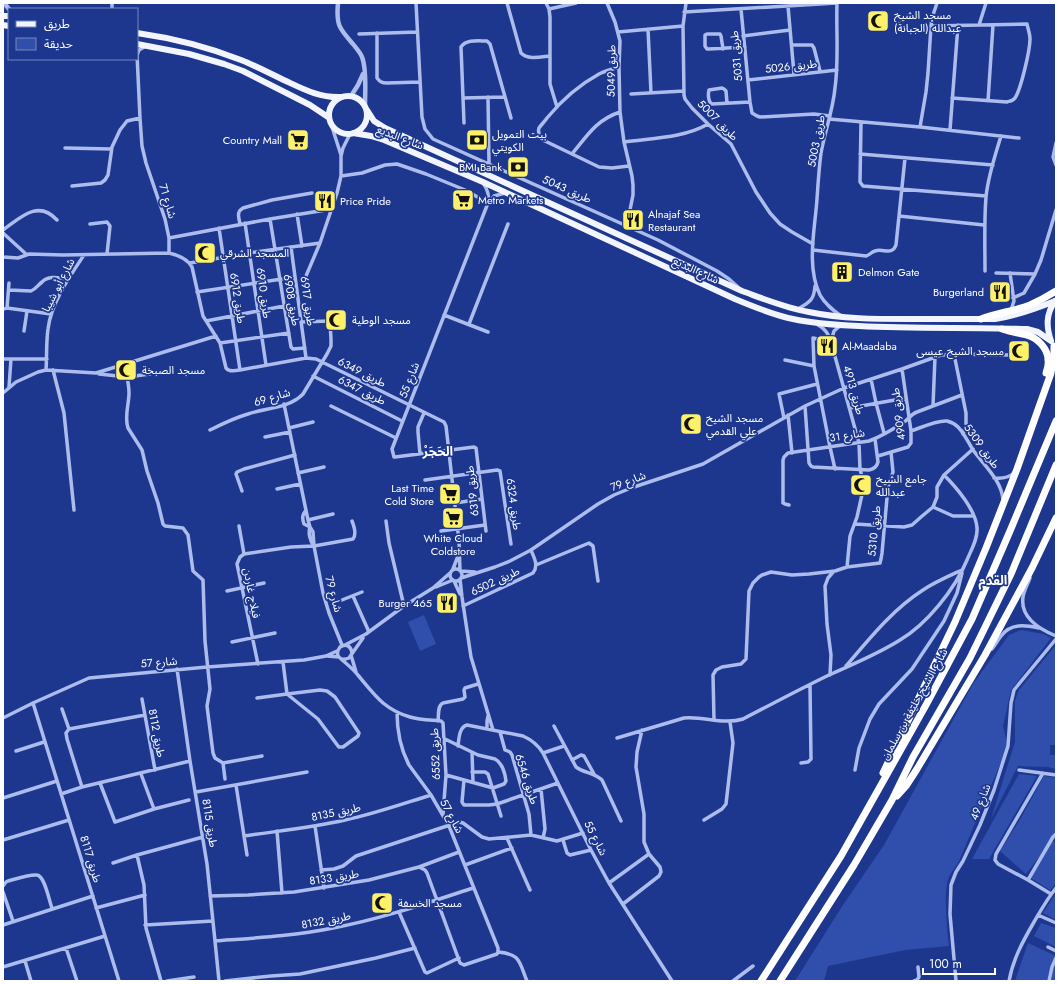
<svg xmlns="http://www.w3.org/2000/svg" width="1059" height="984" font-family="Jost,'Noto Sans Arabic',sans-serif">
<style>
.green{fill:#304fad}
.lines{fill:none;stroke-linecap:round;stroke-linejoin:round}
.minor{stroke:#acbced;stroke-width:3.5}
.tertiary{stroke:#acbced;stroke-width:4.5}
.primary{stroke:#f2f5ff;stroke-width:6}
.motorway{stroke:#fff;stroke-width:7}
.labels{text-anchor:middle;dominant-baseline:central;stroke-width:3.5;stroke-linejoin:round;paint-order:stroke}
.poi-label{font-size:11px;fill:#fff;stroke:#1d378f;text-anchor:start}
.street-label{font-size:11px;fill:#fff;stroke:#1d378f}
.quarter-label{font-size:13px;font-weight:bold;fill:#fff;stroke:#1d378f}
</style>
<rect width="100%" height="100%" fill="#1d378f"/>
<path class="green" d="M424 615 436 644 420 651 408 622Z
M1021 630 1043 634 1051 638 1011 690 1003 726 1008 746 959 861C956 867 951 872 949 877 943 889 947 932 949 946L905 950 828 966 824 981H795L843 905 884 845 973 684 1009 635Z
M1056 645V745H1050V755H1056V769L1048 767 1018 766 991 819 1015 742V701L1019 690Z
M1019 774 1037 776 989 859H972Z
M1044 776 1056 778V832L1051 840 1056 843V884L1050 890 1031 878 1051 841 1026 874 1000 851 1021 818Z
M1056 893V920L1043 913Z
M1041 923 1056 928V947L1034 936Z
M1028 943 1056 956V981H1015Z"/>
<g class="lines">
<path class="minor" d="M416 3 422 117 425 129 433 139 658 240 717 271 729 279 738 287
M507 3 521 53C528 60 540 57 550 56
M546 3 549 9 550 17V84L557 107
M607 3 615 22 620 41 619 67 620 112 624 142 632 176 633 185V195L630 210 624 224
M686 3 683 26 684 95 685 99 692 108 708 124 731 144 756 192 770 213 780 224 792 232 813 244
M837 3C836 31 839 60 835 88 833 110 825 131 821 153 819 168 818 184 817 199 815 229 806 266 820 295 825 304 833 310 841 316
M788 6 794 74
M112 9V3
M549 9 576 3
M741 9 750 102 752 113 757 116 760 117 814 114 830 116
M684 12 837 3
M979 25 986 3
M931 26 1027 24C1028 29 1030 34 1030 39 1030 50 1021 89 1015 98 1013 101 1010 101 1007 102L952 98
M648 29 651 93
M618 32 683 26
M377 33V78C380 82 382 83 387 83L420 82
M359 34 417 32
M743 36 790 30
M792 45H812L814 48 820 71
M723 49 721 36 720 34H707L705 35V46L707 49H709L745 47
M137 54 140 118 142 146 146 163 165 219 169 238V253
M137 55 139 50 146 46
M619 67C612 69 605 71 599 74 579 85 561 101 547 118 545 121 541 125 539 128 537 134 541 138 545 141L599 167 612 168 629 166
M748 80 837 70
M631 94 684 91
M488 97 489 163
M463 98 505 97
M988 101 993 25
M727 103 726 91 724 89 722 88 709 90C708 94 708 102 712 104L750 102
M829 119 920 127 1019 138
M464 123 461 47C466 39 479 41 487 41L490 44 511 118
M861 123 860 182 863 186 986 196
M332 127 341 155
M920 127 926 92 928 73 931 26 932 18 937 3
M950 130 958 25
M624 142C652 138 684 138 708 124
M1056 143 1053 157 1056 165
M65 148 111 149
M572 154C587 136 596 120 620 112
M860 154 993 165
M341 176 362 173 385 165 397 164 426 174 465 190 474 195 488 203
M483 183C488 190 489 195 488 203L392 449 394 457H395L474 447 476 448 486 531
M72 186 101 183 105 180 108 175 112 147 120 130 127 121 140 118
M489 202 494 196 505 193
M297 214 302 246
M899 216 984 225
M270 219 291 347 293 349 305 348
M245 223 266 365
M90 224 107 222 110 226 107 254
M240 224C239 218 236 212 243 208L272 200 312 193
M219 228 240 370
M3 230C20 218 38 199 57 220
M3 233 26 254
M169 238 270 219 332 209
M291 247 306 358
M813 250 866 256C870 255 871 252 875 251 883 248 892 256 896 245L905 158
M3 257 18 258 29 254 63 255 169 253C178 255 187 258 192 267L203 316 220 343 226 368C229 373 235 370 240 370L306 358 316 359 444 422 446 426 459 541 460 571
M190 263 249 253 320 243
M985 271C985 246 984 221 986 197 988 176 995 156 1001 136
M996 273 1035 274
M1010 273 1014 301 1011 310
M306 276 320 243 337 193 341 176V156L343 148 350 134
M9 290 31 291C36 289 38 285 42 282 49 275 59 278 68 279
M197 292 295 277
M1013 298 1024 293 1035 274 1041 260 1056 210
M7 308 9 283
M3 309 7 308 51 314
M798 309C810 302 814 300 815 286
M444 315 488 332
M206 321 284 306
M469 324 508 224
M818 325C826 329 828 334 831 342L859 443 860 469 863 481V490L857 517 850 536 847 567
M24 331 27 311
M831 341 834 331 841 325
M831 342 813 338 814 366 830 447 835 469
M220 343 289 333
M954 354 966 413V425L963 434
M3 359H47
M785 360 814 366
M46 370C47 356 46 343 48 329 51 303 70 276 84 255
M53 370 64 413 74 510
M99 374 127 377 150 374
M313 376 402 421
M127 377C128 382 129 388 129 393 129 405 124 416 128 428L142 450 147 471 158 503 163 524 165 526 183 528 188 535 193 571 203 580 205 641 210 689 207 706 213 753 215 758 223 763
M871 379 876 403 884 433
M9 387 11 359
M3 393 16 382 38 372 46 370 96 373 216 336
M284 404 308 520 310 527 313 532 314 546 323 593 329 613 342 645
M331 406 396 438
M805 406 809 463 811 466 813 467 869 470C874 469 877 466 878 462L875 439
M933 406 935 357
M850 408 906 398
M788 415 792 453
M784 418 779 394 817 384
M289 428 313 422
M210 430C222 424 234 418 248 414 266 408 290 408 303 394L327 354 331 346V339L330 323 328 321 302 322
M911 431C920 428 937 420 947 421 951 422 955 424 958 427 964 433 968 442 973 450 984 465 1002 481 1003 500
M265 437 290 432
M420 454 418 432V427L424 413
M878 456 908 447 911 443V431L902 369
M298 473 324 467
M994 478C1002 479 1008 478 1014 473
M425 480 497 470 500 471 511 544
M277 489 300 484
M242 491 236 474 237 472 244 469 295 455
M455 503 482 499
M789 505 785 504 783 503V460L784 457 788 453 869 441C880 437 895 428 904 422 909 419 911 414 917 412L962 395
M933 507 953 516H973
M306 510C302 515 302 518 304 524L310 527
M308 520 333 514
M386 521 389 543 404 606
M855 524 904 527 912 525 921 517 933 507 937 497V487L944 475 973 449
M239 526 244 554
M310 527C308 533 310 541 314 546
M441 531 485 525
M536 565 589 543 593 546 598 581
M450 575a6 6 0 1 1 12 0a6 6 0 1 1-12 0Z
M453 569 458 556
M461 571 475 572
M461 578 495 567 510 561 531 550 598 504 614 495 631 488 703 464 805 406 844 388 902 369 941 355 954 354 1009 355
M1030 578C1028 584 1024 590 1023 597 1020 617 1039 629 1056 636
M460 579 462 597 471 657 493 730
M454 581 460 594
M436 587 453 580
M227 591 264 583
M353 596 369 632
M342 600 362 592
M463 606 533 573C539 565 534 558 531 550
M232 642 275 633
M345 645 366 634 404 606 433 588 450 573
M992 649C995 645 998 640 1001 636 1011 623 1025 625 1039 628
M352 653C351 646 346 643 340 647 334 655 340 662 349 658L363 638
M351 655 356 672
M327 656 339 657
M341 659C347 664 353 669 357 674 374 694 383 709 410 717 420 720 431 720 441 721L443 723 446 775 443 814
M258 664 237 564 240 557 244 554 291 547 314 546 353 539C357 534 354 526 352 521
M846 666C870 638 892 610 923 590 935 582 949 576 962 570
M177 669 190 761 207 864 215 941 219 981
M830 675 831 655 827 624 825 586 828 578 834 571
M320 690 327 691 335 697 359 733 358 736 343 747H339L338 746 318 719 287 694Z
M257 698 287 694 283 662
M142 699 155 770
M33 703 119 981
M62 709 69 729
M3 718 33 703 89 678 207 667 304 660 326 656 337 651
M714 720 713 675 716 670 722 667 741 664 746 659 749 591 753 583 759 577 762 575 771 572 792 575 809 574 835 571 847 567 880 563 881 559 882 553 888 487 893 472 891 452
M438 721C439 715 437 706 443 703L463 699 465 697 464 690 465 688 478 684
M554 726 576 767C584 773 595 773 602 780L621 821
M487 729V721L488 716
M500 732 505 750 510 752 512 755 529 814 531 835
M617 738 684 718C704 716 723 725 743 719 772 704 800 689 829 675 853 664 878 654 900 640 927 624 955 589 967 560 971 550 978 539 977 528 976 510 956 487 944 475
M445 739 478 755 495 759C502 763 505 773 506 781L504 784 493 788 446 775
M458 746C459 739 459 727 467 725L523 736C532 740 538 745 543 753L591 850 609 883 672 981
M16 751 44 742
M472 752 473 782
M543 753 564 746
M572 760 581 755 584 756 594 774
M223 763 262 756
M223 763 225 779
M801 763 808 762 811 759 810 685
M855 770 859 748 870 719 879 704 912 669 944 621 957 593 962 573
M1019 770 1056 775
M472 772H485L488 774 501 816
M1043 773 996 854 995 860 998 864 1028 880 1051 894
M141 774 154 809
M464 780 462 802 464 805H489L497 804 558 783
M100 783 115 822 154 809 189 800
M236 785 247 855
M82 787 67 739 66 733 69 729 145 715
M541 789 545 829 543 838
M196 792 307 772
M61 794 82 787 190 761
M3 798 57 781
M704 820 722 809 726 804 733 743 730 722
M315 826 324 888
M277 831 282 893
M244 836C277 831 311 828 345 820 374 814 402 804 431 795
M507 838 530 890
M3 840 69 820
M563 840 567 853 570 855 591 850
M137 855 144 885 146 928 161 981
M113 863 137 855 203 837
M465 865 512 848
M419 867 459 852
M321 870 334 869 343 866 356 856 459 822 463 823 482 837 489 839 531 835 557 841 583 833
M1028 880 1053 837 1056 834
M609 883 649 854
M3 886 6 882 8 881C15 879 31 874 37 875 45 876 49 901 52 908
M3 892 13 921
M210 896 248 895 294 892 369 880 419 867 425 870 427 873 460 963 464 965 497 954 498 952V948L449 826 431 795 409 765C400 748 397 731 397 712
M623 904 659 876 661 872 660 867 649 854 644 842V814L636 767 637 752 642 730
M96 908 145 895
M399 912 425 972 427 973 459 958
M1038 915 1056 923
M3 925 93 896
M145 925 213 921
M215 941C255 938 294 936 333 928 381 919 427 903 473 888
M1048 947 1056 951
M66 948 77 981
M498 952C521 954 519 962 527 981
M25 961 31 981
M3 967 105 936
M167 981 194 977
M225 981 271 976 300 974 376 958 415 948
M733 981 753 966
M914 981 917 980 919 977 918 967
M956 981 950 914 951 885 956 872 963 861 980 825 994 790 1008 746 1011 703 1014 690 1056 639
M1009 981C1013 959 1023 941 1034 922 1041 910 1047 899 1056 888
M1049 981 1052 967 1056 958"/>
<path class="tertiary" d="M4 3 9 9
M338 3C336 25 339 28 353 44 356 48 360 52 362 57 367 69 365 92 365 106
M351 96 358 85 363 74"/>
<path class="primary" d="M3 16H9
M3 25 9 26
M137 33C172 38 208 47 241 60 256 66 271 74 286 81 303 89 320 98 341 97
M137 44 189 54 224 64 243 71 310 105 328 117
M329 115a19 19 0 1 1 38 0a19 19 0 1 1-38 0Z
M367 110 374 121 385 128 742 291C764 299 786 308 809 312 842 319 876 319 909 319 938 319 966 319 995 319 1016 316 1035 309 1055 301
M353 133 371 136 384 140 483 182 735 299C754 307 773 315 793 319 815 324 837 325 859 326 915 329 971 327 1027 329L1038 332 1051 341
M1051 341C1046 326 1046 314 1055 301"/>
<path class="motorway" d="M981 319C997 313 1014 311 1030 305 1039 301 1048 296 1056 291
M1002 329C1011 332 1018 333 1027 335 1038 338 1048 349 1048 360 1049 365 1047 369 1046 373
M883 773 955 622 986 548 1017 469 1051 373 1054 355V346
M897 796 906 786 917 769 985 655 1032 568 1056 518
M761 981 841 856 926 705 972 619 1010 531 1056 421
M780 981 854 865 892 800 913 757 970 658 1011 574 1056 465"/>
</g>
<defs>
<g id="mosque-square" transform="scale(1.15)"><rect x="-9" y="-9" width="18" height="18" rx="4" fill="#fdf16a" stroke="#1d378f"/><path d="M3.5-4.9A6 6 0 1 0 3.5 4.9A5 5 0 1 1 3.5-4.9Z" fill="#111"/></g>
<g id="supermarket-square" transform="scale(1.15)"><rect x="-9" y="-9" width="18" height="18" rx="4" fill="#fdf16a" stroke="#1d378f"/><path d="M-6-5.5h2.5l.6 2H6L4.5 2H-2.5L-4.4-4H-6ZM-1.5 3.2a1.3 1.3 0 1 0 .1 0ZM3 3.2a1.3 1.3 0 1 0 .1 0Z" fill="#111"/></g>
<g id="bank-square" transform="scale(1.15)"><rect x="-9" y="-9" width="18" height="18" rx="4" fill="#fdf16a" stroke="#1d378f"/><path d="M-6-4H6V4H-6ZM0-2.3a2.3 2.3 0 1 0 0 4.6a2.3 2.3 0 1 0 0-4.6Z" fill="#111"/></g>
<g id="restaurant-square" transform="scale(1.15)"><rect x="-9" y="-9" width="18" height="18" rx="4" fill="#fdf16a" stroke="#1d378f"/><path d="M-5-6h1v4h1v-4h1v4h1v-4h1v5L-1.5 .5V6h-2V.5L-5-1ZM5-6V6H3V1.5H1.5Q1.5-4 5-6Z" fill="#111"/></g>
<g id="building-square" transform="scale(1.15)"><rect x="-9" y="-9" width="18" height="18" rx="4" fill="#fdf16a" stroke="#1d378f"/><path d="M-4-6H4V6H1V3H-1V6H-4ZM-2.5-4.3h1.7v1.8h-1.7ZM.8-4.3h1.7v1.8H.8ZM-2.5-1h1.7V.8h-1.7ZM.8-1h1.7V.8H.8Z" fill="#111"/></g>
</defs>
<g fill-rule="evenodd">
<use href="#mosque-square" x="878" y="21"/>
<use href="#supermarket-square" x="298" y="140"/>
<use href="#bank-square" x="477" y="140"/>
<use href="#bank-square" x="518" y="167"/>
<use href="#supermarket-square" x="463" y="200"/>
<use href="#restaurant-square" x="325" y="201"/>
<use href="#restaurant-square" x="633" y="220"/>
<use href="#mosque-square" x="205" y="253"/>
<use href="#building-square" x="842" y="272"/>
<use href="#restaurant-square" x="1000" y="292"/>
<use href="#mosque-square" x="336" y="320"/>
<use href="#restaurant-square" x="827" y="346"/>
<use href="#mosque-square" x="1019" y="351"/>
<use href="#mosque-square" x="126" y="370"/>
<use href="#mosque-square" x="691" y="424"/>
<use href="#mosque-square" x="861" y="485"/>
<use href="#supermarket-square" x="450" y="494"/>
<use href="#supermarket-square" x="453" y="518"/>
<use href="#restaurant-square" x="447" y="603"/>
<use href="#mosque-square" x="382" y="903"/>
</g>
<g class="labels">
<g class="poi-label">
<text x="894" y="15">مسجد الشيخ<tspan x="894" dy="13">عبدالله (الجبانة)</tspan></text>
<text x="492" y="134">بيت التمويل<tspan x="492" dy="13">الكويتي</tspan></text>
<text x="282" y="140" text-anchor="end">Country Mall</text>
<text x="502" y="167" text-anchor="end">BMI Bank</text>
<text x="478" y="200">Metro Markets</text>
<text x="340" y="201">Price Pride</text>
<text x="648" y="214">Alnajaf Sea<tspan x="648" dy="13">Restaurant</tspan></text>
<text x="220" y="253">المسجد الشرقي</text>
<text x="858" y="272">Delmon Gate</text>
<text x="984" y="292" text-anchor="end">Burgerland</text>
<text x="352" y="320">مسجد الوطية</text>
<text x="842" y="346">Al-Maadaba</text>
<text x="1004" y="351" text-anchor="end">مسجد الشيخ عيسى</text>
<text x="142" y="370">مسجد الصبخة</text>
<text x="706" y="418">مسجد الشيخ<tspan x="706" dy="13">علي القدمي</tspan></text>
<text x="876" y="479">جامع الشيخ<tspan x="876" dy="13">عبدالله</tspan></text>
<text x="434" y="488" text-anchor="end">Last Time<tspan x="434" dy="13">Cold Store</tspan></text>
<text x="453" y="538" text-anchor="middle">White Cloud<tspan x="453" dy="13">Coldstore</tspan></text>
<text x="432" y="603" text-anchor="end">Burger 465</text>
<text x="398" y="903">مسجد الخسفة</text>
</g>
<g class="street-label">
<text transform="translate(736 56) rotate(-95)">طريق 5031</text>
<text transform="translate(791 66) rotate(-6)">طريق 5026</text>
<text transform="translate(611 71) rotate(-89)">طريق 5049</text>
<text transform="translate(718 120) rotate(45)">طريق 5007</text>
<text transform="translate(400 137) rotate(21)">شارع البديع</text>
<text transform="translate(816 141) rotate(-79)">طريق 5003</text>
<text transform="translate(567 189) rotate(24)">طريق 5043</text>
<text transform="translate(168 201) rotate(73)">شارع 71</text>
<text transform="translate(696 270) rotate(25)">شارع البديع</text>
<text transform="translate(58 285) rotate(-63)">شارع أبو شيبا</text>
<text transform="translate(264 293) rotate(82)">طريق 6910</text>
<text transform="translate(238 298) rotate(81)">طريق 6912</text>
<text transform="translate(292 300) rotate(80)">طريق 6908</text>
<text transform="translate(308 301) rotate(82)">طريق 6917</text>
<text transform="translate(362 372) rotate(27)">طريق 6349</text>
<text transform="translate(409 380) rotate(-69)">شارع 55</text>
<text transform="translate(362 390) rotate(27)">طريق 6347</text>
<text transform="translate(854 390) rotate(74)">طريق 4913</text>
<text transform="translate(272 397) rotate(-17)">شارع 69</text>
<text transform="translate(898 414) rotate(-97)">طريق 4909</text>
<text transform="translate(847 435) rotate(-9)">شارع 31</text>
<text transform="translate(982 446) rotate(54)">طريق 5309</text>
<text transform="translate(628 481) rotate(-21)">شارع 79</text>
<text transform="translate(472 491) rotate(-96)">طريق 6319</text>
<text transform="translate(514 504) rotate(82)">طريق 6324</text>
<text transform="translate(874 531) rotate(-84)">طريق 5310</text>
<text transform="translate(495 581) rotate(-25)">طريق 6502</text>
<text transform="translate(252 593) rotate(79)">فيلاج غاردن</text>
<text transform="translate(334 594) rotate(75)">شارع 79</text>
<text transform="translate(159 662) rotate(-5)">شارع 57</text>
<text transform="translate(914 704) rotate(-61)">شارع الشيخ خليفة بن سلمان</text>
<text transform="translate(157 733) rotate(79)">طريق 8112</text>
<text transform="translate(435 754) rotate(-92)">طريق 6552</text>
<text transform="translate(527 779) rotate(72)">طريق 6546</text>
<text transform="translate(980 802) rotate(-68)">شارع 49</text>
<text transform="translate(336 812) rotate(-12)">طريق 8135</text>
<text transform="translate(452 816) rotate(62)">شارع 57</text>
<text transform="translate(210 823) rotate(81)">طريق 8115</text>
<text transform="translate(596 838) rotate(63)">شارع 55</text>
<text transform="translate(91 859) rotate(73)">طريق 8117</text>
<text transform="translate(334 877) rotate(-9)">طريق 8133</text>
<text transform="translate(326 920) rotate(-11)">طريق 8132</text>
</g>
<g class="quarter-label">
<text x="438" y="451">الحَجَرْ</text>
<text x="993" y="580">القدم</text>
</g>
</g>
<rect width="1059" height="984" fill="none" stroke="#ffffff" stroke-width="8"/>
<rect x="8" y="8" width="130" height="52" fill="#1d378f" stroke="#7787bc"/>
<rect x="16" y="21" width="20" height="6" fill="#f2f5ff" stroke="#7787bc"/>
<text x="44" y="28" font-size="12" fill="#ffffff">طريق</text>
<rect x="16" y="38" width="20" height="12" fill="#304fad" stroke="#7787bc"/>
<text x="44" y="48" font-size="12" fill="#ffffff">حديقة</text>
<path d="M923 968v6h72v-6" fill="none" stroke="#ffffff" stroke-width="2"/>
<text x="929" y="968" font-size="12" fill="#ffffff" stroke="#1d378f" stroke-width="3" paint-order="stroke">100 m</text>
</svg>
